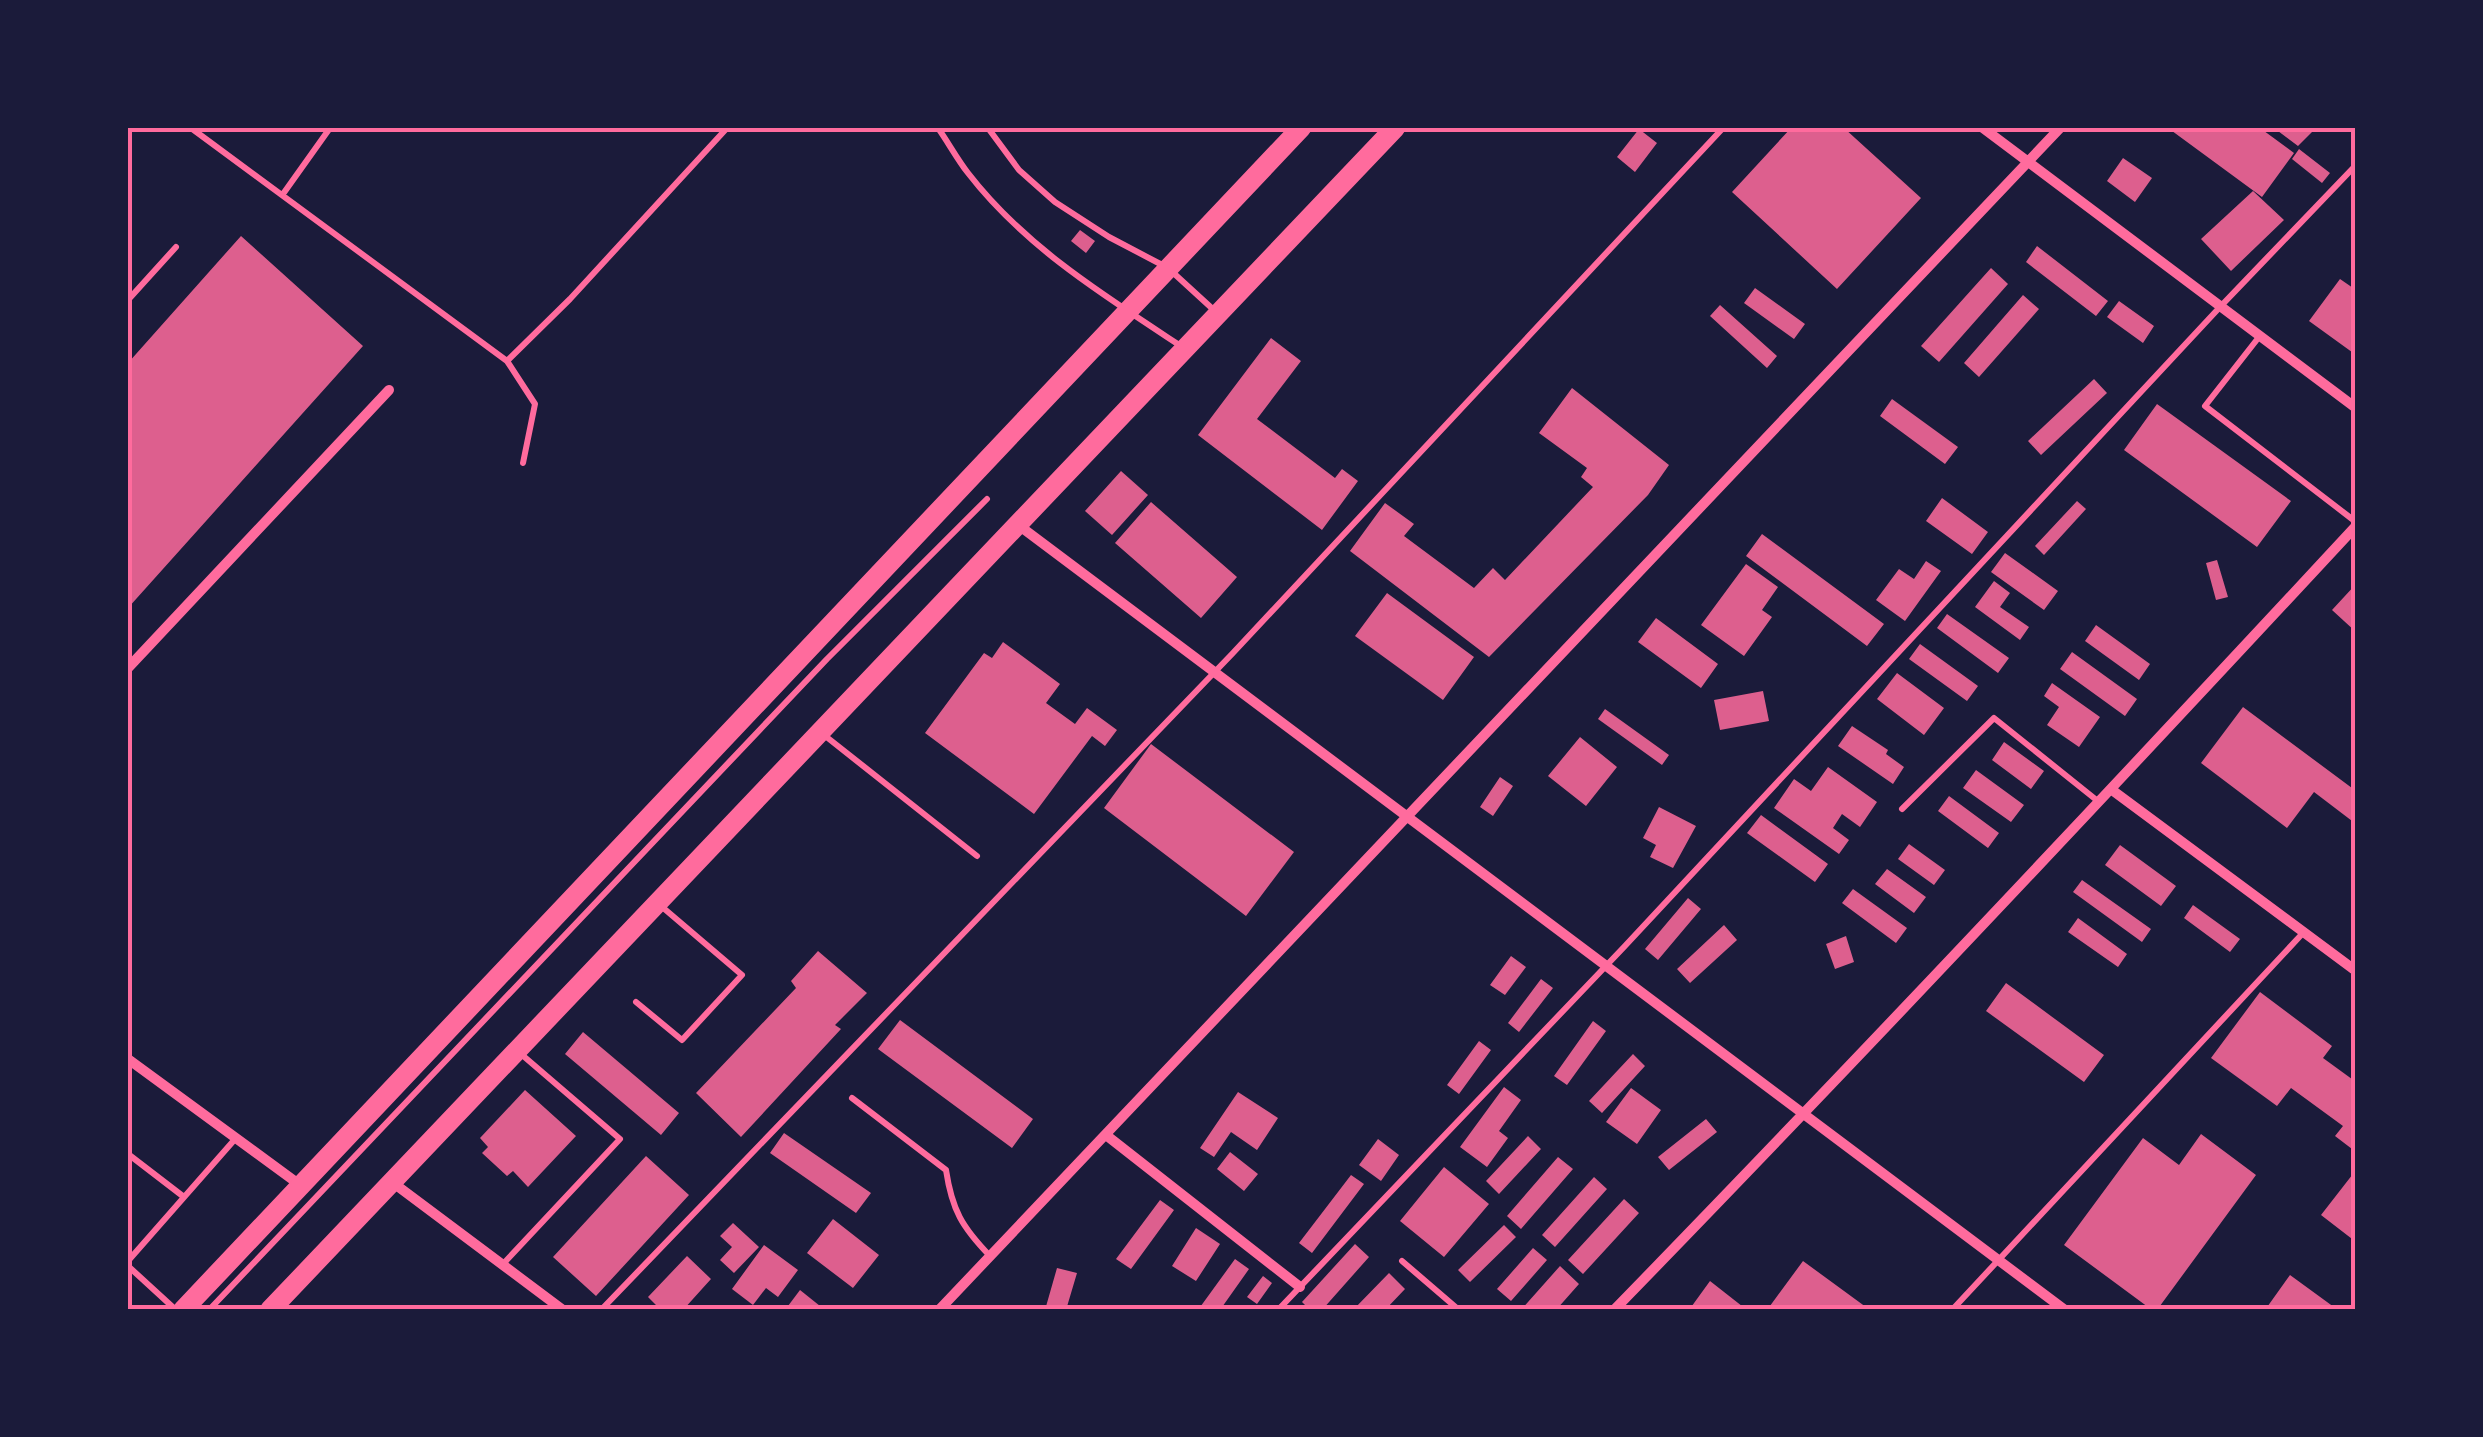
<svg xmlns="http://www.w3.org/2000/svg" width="2483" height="1437" font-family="'Public Sans',sans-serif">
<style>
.building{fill:#dd5f8e}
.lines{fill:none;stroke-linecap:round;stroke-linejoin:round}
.service{stroke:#ff6b9d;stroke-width:6}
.minor{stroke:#ff6b9d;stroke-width:10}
.primary{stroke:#ff6b9d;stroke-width:20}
.neatline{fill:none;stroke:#ff6b9d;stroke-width:4}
</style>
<rect width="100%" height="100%" fill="#1b1b3a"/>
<path class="building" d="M1791 128H1844L1921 198 1837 289 1732 192Z
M2168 128H2260L2294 153 2262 197Z
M2274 128H2316L2298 146Z
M1639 129 1657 143 1635 172 1617 157Z
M2299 149 2330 173 2322 183 2292 159Z
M2123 158 2152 178 2135 202 2107 181Z
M2253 191 2284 220 2231 271 2201 239Z
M1080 230 1095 241 1086 253 1071 241Z
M241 236 363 346 128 608V363Z
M2037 246 2108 301 2096 316 2026 262Z
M1991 268 2008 284 1939 362 1921 346Z
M2340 279 2356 290V355L2309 321Z
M1755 288 1805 324 1794 339 1744 303Z
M2023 295 2039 309 1979 377 1964 363Z
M2119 301 2154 326 2143 343 2107 317Z
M1720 305 1777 356 1767 368 1710 316Z
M1271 338 1301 361 1257 419 1335 478 1342 469 1358 481 1322 530 1198 435Z
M2094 379 2107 393 2041 455 2028 441Z
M1572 388 1669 465 1648 495 1489 657 1350 551 1385 503 1414 524 1404 536 1474 588 1493 568 1505 580 1593 487 1581 477 1587 468 1539 433Z
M1892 399 1958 447 1945 464 1880 416Z
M2157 404 2291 501 2257 547 2124 450Z
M1121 471 1148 495 1112 535 1085 511Z
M1942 498 1988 532 1972 554 1926 521Z
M2077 501 2086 509 2044 555 2035 546Z
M1151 502 1237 577 1201 618 1115 543Z
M1762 534 1884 624 1867 646 1746 556Z
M2005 553 2058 591 2044 610 1991 572Z
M2217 560 2228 597 2216 600 2206 563Z
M1926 561 1941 571 1905 621 1876 600 1899 569 1914 579Z
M1746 564 1778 587 1762 610 1772 617 1744 656 1701 625Z
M1994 581 2010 593 2000 607 2029 627 2020 640 1975 607Z
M2356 584V632L2332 610Z
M1387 593 1474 657 1443 700 1355 636Z
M1947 614 2009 658 1998 673 1937 628Z
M1656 618 1718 664 1701 688 1638 642Z
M2096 625 2150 664 2139 680 2085 641Z
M1003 642 1060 684 1046 703 1075 724 1087 708 1117 730 1105 746 1092 736 1034 814 925 733 984 653 992 658Z
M1920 644 1978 686 1967 701 1909 659Z
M2072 652 2137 699 2125 716 2060 669Z
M1897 673 1944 708 1924 735 1877 699Z
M2052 683 2100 717 2079 747 2047 725 2059 707 2044 696Z
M1763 691 1769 721 1720 730 1714 700Z
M2243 707 2356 791V824L2314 792 2287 828 2201 763Z
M1605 709 1669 755 1662 765 1598 719Z
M1852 726 1888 750 1886 754 1904 767 1893 784 1838 746Z
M1580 737 1617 767 1586 806 1548 776Z
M2004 742 2044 771 2031 789 1992 760Z
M1151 744 1294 852 1246 916 1104 808Z
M1828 767 1877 802 1860 827 1842 814 1833 828 1849 840 1839 854 1774 808 1794 779 1811 791Z
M1976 770 2024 805 2011 822 1963 788Z
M1500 777 1513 786 1493 816 1480 807Z
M1949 796 1999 833 1988 848 1938 811Z
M1659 807 1696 826 1673 868 1650 857 1656 845 1643 838Z
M1761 815 1828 864 1815 882 1747 833Z
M1909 844 1945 870 1934 885 1898 859Z
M2120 845 2176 886 2161 906 2105 865Z
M1887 869 1926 897 1914 913 1875 884Z
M2082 880 2151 929 2142 942 2073 892Z
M1853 889 1907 928 1896 943 1842 903Z
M1688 898 1701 909 1658 960 1645 949Z
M2193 905 2240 939 2230 952 2184 918Z
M2078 918 2127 954 2118 967 2068 932Z
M1724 925 1737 940 1690 983 1677 969Z
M1846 936 1854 962 1835 969 1826 944Z
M818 951 867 993 835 1025 841 1029 741 1137 696 1093 796 988 791 981Z
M1511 956 1526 967 1505 995 1490 985Z
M1541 979 1553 988 1519 1032 1508 1023Z
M2006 983 2104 1055 2084 1082 1986 1011Z
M2260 992 2332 1046 2323 1058 2356 1082V1144L2352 1149 2335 1136 2343 1126 2291 1088 2277 1106 2211 1058Z
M900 1020 1033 1119 1012 1148 878 1049Z
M1593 1021 1606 1031 1567 1085 1554 1076Z
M583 1032 679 1113 661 1135 565 1054Z
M1479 1041 1491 1050 1459 1094 1447 1085Z
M1633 1054 1645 1066 1602 1113 1589 1101Z
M1504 1087 1521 1100 1499 1131 1508 1138 1487 1167 1460 1147Z
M1631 1088 1661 1110 1637 1144 1606 1122Z
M525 1090 576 1136 528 1187 513 1171 507 1176 482 1153 488 1147 480 1138Z
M1238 1092 1278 1118 1257 1150 1231 1132 1214 1157 1200 1148Z
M1706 1119 1717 1132 1669 1170 1658 1157Z
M784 1133 871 1193 856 1213 770 1153Z
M2201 1134 2256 1175 2157 1310H2152L2064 1245 2143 1138 2179 1165Z
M1528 1136 1541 1149 1499 1194 1486 1181Z
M1378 1139 1399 1155 1381 1181 1359 1165Z
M1230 1152 1258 1174 1244 1191 1217 1169Z
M646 1156 689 1195 596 1296 553 1257Z
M1558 1157 1573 1169 1521 1229 1507 1216Z
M1444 1167 1489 1204 1444 1257 1400 1221Z
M2356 1170V1242L2321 1215Z
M1351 1175 1364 1184 1312 1253 1299 1243Z
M1594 1177 1607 1189 1555 1247 1542 1235Z
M1624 1199 1639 1213 1583 1274 1568 1260Z
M1160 1200 1174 1210 1131 1269 1116 1259Z
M833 1219 879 1255 853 1288 807 1253Z
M733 1223 759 1247 734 1273 720 1260 732 1247 720 1236Z
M1504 1225 1516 1237 1470 1282 1458 1270Z
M1196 1228 1220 1244 1196 1281 1172 1266Z
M1355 1244 1369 1257 1322 1310H1310L1302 1302Z
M764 1245 798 1270 778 1297 766 1288 753 1305 732 1289Z
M1533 1248 1547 1260 1511 1301 1497 1289Z
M687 1256 711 1279 683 1310H661L648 1297Z
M1235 1259 1249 1269 1220 1310H1198Z
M1803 1261 1870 1310H1767Z
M1560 1266 1579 1284 1556 1310H1521Z
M1057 1268 1077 1273 1066 1310H1045Z
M1389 1273 1405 1289 1385 1310H1353Z
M2290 1275 2338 1310H2265Z
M1263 1276 1272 1283 1257 1304 1247 1297Z
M1710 1281 1747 1310H1689Z
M800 1290 825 1310H785Z"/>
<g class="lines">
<path class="service" d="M191 128 507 361 570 299 727 128
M938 128C948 142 957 159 968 173 1025 247 1106 297 1184 348
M988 128 1019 170 1055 202 1109 237 1168 268 1216 312
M283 194 330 128
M128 300 176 247
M2259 337 2205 406 2356 522
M507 361 535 404 523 463
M824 735 977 856
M1902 809 1994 718 2099 802
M636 1002 682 1040 742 975 661 906
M852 1098 946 1170C952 1210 962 1227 990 1256
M128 1154 184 1197
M128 1261 236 1138
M1402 1261 1459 1310
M503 1264 620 1139 521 1054
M128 1266 176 1310
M209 1310 827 659 987 499
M601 1310 1232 654 1723 128
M1278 1310 1624 947 2220 307 2356 165
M1952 1310 2303 933"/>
<path class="minor" d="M1983 128 2356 408
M1017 524 2065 1310
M128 668 389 390
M2112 790 2356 971
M128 1059 300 1185
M1106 1135 1300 1287
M392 1182 563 1310
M939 1310 2060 128
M1614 1310C1865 1052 2111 790 2356 526"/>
<path class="primary" d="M183 1310 1301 128
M270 1310 1395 128"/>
</g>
<rect width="2483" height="1437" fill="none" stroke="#1b1b3a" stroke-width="260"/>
<rect x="130" y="130" width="2223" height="1177" class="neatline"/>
</svg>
